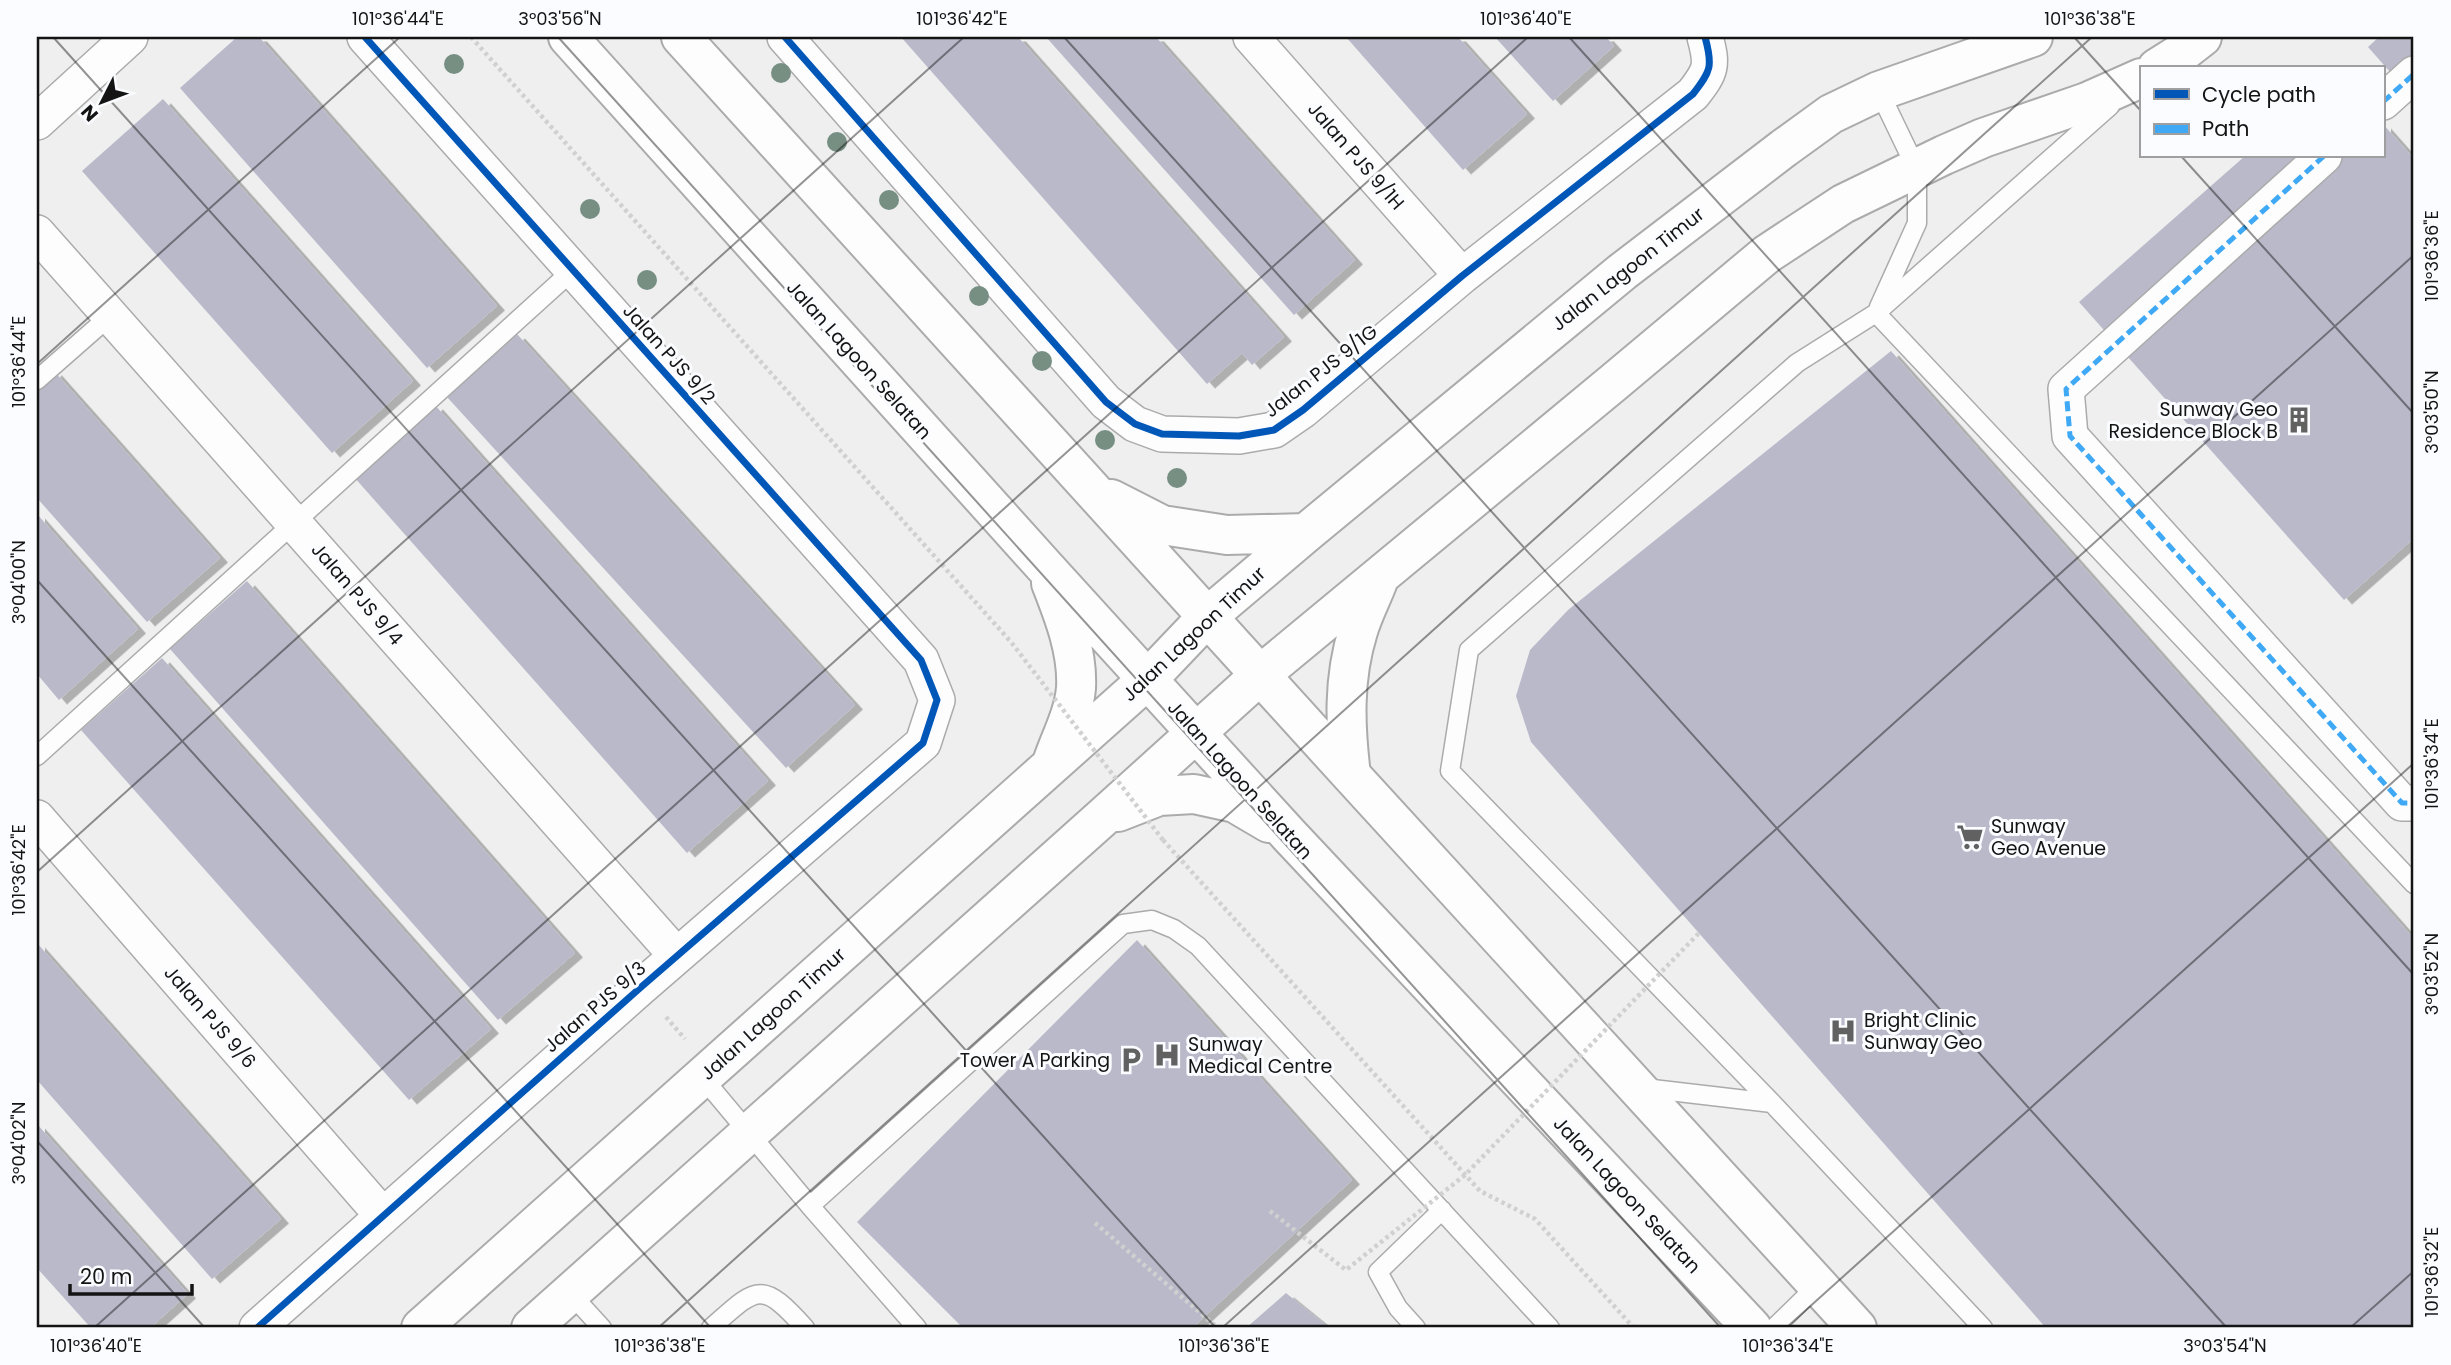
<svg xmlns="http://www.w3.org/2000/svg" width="2451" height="1365" font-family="Poppins,sans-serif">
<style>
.building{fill:#b9b9ca;filter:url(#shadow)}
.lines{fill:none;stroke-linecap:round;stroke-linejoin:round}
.lane-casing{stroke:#ababac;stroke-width:21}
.street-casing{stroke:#ababac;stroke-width:38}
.secondary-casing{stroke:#ababac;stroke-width:42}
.path{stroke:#d0d0d1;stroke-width:4.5;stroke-dasharray:3.5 3.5;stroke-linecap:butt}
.lane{stroke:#fdfdfd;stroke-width:18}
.street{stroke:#fdfdfd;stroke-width:35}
.secondary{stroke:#fdfdfd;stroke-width:38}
.path-bridge{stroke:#d0d0d1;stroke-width:4.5;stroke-dasharray:3.5 3.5;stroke-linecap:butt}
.quiet{stroke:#3fa9f5;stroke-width:5;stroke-dasharray:10 5;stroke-linecap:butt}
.cycleway-casing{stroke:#fbfcff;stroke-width:11}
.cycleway{stroke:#0057b8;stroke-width:7}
.tree{fill:#778f83}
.ticks{fill:none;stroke:#141415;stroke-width:2;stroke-opacity:0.45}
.labels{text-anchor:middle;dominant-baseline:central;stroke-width:6;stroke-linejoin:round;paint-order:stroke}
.street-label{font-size:19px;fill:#141415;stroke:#fbfcff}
.poi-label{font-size:19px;fill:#141415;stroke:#fbfcff;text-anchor:start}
.neatline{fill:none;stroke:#141415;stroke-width:2.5}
.ticks-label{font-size:18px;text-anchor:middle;fill:#141415}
</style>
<defs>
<filter id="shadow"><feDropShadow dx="8" dy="4.5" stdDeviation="0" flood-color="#0004"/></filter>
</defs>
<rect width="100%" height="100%" fill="#efeff0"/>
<path class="building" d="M237 37H259L497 306 427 368 180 88Z
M901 37H1018L1284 337 1252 365 1242 353 1207 384Z
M1046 37H1156L1355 260 1294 315Z
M1346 37H1458L1527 114 1463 170Z
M1495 37H1606L1614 46 1553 101Z
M2379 37H2414V99L2368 47Z
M163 99 413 381 332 453 82 171Z
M2383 124 2414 159V538L2344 600 2079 302 2245 156H2383Z
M517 334 855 705 786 768 447 397Z
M1891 351 2414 939V1328H2046L1531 742 1516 696 1530 650 1568 610Z
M54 371 220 558 147 622 37 498V386Z
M435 405 768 781 687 853 354 477Z
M37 514 138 629 59 700 37 674Z
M247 581 575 953 498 1020 170 649Z
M162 658 491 1029 409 1100 81 730Z
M1137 940 1352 1180 1192 1328H963L857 1222Z
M37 943 281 1219 212 1279 37 1080Z
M37 1124 188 1294 150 1328H91L37 1268Z
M1286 1293 1329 1328H1246Z"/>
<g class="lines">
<g class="lane-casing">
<path id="lane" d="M1879 91 1917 170V223L1879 307
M1876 313 2414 884
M37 380 111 315
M37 756 573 270
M702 1077 810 1206 917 1328
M1644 1088 1772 1103
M810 1206 1123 924 1152 920 1174 929 1198 946 1550 1328
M570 1293 602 1328
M711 1328C757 1287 761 1279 805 1328
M1416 1328 1398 1308 1378 1272 1442 1210
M1774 1328 1818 1285
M1983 1328 1772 1103 1450 771 1469 650 1797 363 1876 313 2110 106"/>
</g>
<g class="street-casing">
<path id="street" d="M785 37 1106 402 1135 424 1162 434 1239 436 1274 430 1303 410 1462 276 1693 94C1711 71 1713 66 1705 37
M1251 37 1462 276
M2383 102 2414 74
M37 122 130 37
M2324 156 2066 389 2070 436 2402 803H2414
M37 233 677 956
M37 818 383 1216
M257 1328 640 988 923 743 937 700 921 660 365 37"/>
</g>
<g class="secondary-casing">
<path id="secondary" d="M568 37 1045 567 1289 835 1752 1328
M681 37 1351 775 1857 1328
M2157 68 2184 51 2202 37
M1111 499 1162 525 1227 535 1306 533
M1051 583C1064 616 1078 652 1076 688 1074 713 1061 737 1053 760
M1351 775C1345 726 1343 679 1358 631 1363 614 1372 597 1378 581
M1118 812 1159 796 1194 794 1235 803 1269 823
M421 1328 1148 679 1208 616 1306 533 1622 272 1784 148 1831 114 1879 91 2033 37
M531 1328 1103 817 1260 675 1613 383 1767 254 1843 204 1944 155 1983 138 2087 102 2141 78"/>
</g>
<path class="path" d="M1163 840 1480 1191 1535 1219 1634 1328
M666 1017 685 1039
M1095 1223 1218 1328"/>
<use href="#lane" class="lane"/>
<use href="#street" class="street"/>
<use href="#secondary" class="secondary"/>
<path class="path-bridge" d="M471 37 1011 642 1163 840
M1270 1211 1346 1270 1465 1175 1699 933"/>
<path class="quiet" d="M2383 102 2414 74
M2324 156 2066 389 2070 436 2402 803H2414"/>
<g class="cycleway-casing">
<path id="cycleway" d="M785 37 1106 402 1135 424 1162 434 1239 436 1274 430 1303 410 1462 276 1693 94C1711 71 1713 66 1705 37
M257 1328 640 988 923 743 937 700 921 660 365 37"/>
</g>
<use href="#cycleway" class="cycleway"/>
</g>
<g class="tree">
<circle cx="454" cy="64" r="10"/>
<circle cx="781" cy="73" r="10"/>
<circle cx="837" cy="142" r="10"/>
<circle cx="889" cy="200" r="10"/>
<circle cx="590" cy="209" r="10"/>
<circle cx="647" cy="280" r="10"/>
<circle cx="979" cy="296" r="10"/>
<circle cx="1042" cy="361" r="10"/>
<circle cx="1105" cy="440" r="10"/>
<circle cx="1177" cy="478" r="10"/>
</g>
<path class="ticks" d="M53 37 1216 1328M558 37 1721 1328M1064 37 2227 1328M1569 37 2414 975M2074 37 2141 111M2181 156 2414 414M37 364 400 37M37 580 711 1328M37 872 964 37M37 1141 205 1328M94 1328 1528 37M658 1328 2092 37M1222 1328 2414 255M1786 1328 2414 763M2350 1328 2414 1271"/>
<defs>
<g id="building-bare" transform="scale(2.1)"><path d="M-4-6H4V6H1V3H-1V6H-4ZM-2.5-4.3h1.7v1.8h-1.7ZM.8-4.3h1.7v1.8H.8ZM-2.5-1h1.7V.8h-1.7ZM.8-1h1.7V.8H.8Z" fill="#616162" stroke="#fbfcff" stroke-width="2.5" paint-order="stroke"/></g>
<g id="supermarket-bare" transform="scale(2.1)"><path d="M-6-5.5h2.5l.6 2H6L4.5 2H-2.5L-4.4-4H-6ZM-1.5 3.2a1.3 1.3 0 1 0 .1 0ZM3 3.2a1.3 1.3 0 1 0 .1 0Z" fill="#616162" stroke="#fbfcff" stroke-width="2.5" paint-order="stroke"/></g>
<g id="hospital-bare" transform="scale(2.1)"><path d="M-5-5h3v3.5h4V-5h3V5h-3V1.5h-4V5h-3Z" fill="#616162" stroke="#fbfcff" stroke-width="2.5" paint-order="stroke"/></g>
<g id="parking-bare" transform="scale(2.1)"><path d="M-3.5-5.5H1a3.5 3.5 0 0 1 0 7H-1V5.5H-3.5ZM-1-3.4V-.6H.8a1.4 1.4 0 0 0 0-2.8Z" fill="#616162" stroke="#fbfcff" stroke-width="2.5" paint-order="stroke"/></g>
</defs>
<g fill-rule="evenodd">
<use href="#building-bare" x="2299" y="420"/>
<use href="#supermarket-bare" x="1970" y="837"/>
<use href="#hospital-bare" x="1843" y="1031"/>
<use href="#hospital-bare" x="1167" y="1055"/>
<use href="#parking-bare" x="1131" y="1060"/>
</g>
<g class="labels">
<g class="street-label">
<text transform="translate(1356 156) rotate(49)">Jalan PJS 9/1H</text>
<text transform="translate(1628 269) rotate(-38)">Jalan Lagoon Timur</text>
<text transform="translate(669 354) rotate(48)">Jalan PJS 9/2</text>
<text transform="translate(859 360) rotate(48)">Jalan Lagoon Selatan</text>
<text transform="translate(1321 371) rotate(-38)">Jalan PJS 9/1G</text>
<text transform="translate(357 594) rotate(49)">Jalan PJS 9/4</text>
<text transform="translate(1194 634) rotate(-43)">Jalan Lagoon Timur</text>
<text transform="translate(1240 780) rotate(48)">Jalan Lagoon Selatan</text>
<text transform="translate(595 1007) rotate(-41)">Jalan PJS 9/3</text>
<text transform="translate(773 1014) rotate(-42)">Jalan Lagoon Timur</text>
<text transform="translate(210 1017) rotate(49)">Jalan PJS 9/6</text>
<text transform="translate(1627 1195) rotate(47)">Jalan Lagoon Selatan</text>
</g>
<g class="poi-label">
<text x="2278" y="409" text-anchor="end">Sunway Geo<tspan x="2278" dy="22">Residence Block B</tspan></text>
<text x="1991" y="826">Sunway<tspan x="1991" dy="22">Geo Avenue</tspan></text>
<text x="1864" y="1020">Bright Clinic<tspan x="1864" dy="22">Sunway Geo</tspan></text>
<text x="1188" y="1044">Sunway<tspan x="1188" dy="22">Medical Centre</tspan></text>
<text x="1110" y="1060" text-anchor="end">Tower A Parking</text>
</g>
</g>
<rect width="2451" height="1365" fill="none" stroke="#fbfcff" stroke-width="77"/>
<rect x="2140" y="66" width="245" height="91" fill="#fbfcff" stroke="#9f9fa1" stroke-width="2"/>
<rect x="2154" y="89" width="35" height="10" fill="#0057b8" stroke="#9f9fa1" stroke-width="2"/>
<text x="2202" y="102" font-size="21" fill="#141415">Cycle path</text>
<rect x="2154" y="124" width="35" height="10" fill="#3fa9f5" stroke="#9f9fa1" stroke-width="2"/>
<text x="2202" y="136" font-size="21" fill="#141415">Path</text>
<g transform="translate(102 102) rotate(228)" stroke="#fbfcff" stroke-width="5" paint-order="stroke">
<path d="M0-5L12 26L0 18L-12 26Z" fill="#141415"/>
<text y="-10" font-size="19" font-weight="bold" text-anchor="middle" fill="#141415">N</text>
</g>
<path d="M70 1284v10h122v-10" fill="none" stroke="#141415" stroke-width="3.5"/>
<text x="80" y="1284" font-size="21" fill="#141415" stroke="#fbfcff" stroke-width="5" paint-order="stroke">20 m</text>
<rect x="38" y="38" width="2374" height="1288" class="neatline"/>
<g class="ticks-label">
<text x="398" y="25">101°36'44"E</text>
<text x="560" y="25">3°03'56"N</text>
<text x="962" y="25">101°36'42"E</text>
<text x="1526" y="25">101°36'40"E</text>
<text x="2090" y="25">101°36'38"E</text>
<text transform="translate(2432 256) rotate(-90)" y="6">101°36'36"E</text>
<text transform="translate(19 362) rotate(-90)" y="6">101°36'44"E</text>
<text transform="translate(2432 412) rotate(-90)" y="6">3°03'50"N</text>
<text transform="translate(19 582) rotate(-90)" y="6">3°04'00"N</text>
<text transform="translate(2432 764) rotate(-90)" y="6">101°36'34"E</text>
<text transform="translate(19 870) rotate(-90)" y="6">101°36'42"E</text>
<text transform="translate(2432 974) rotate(-90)" y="6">3°03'52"N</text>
<text transform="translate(19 1143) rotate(-90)" y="6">3°04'02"N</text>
<text transform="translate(2432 1272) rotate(-90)" y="6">101°36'32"E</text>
<text x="96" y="1352">101°36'40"E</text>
<text x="660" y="1352">101°36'38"E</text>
<text x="1224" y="1352">101°36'36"E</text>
<text x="1788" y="1352">101°36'34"E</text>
<text x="2225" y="1352">3°03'54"N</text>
</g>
</svg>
